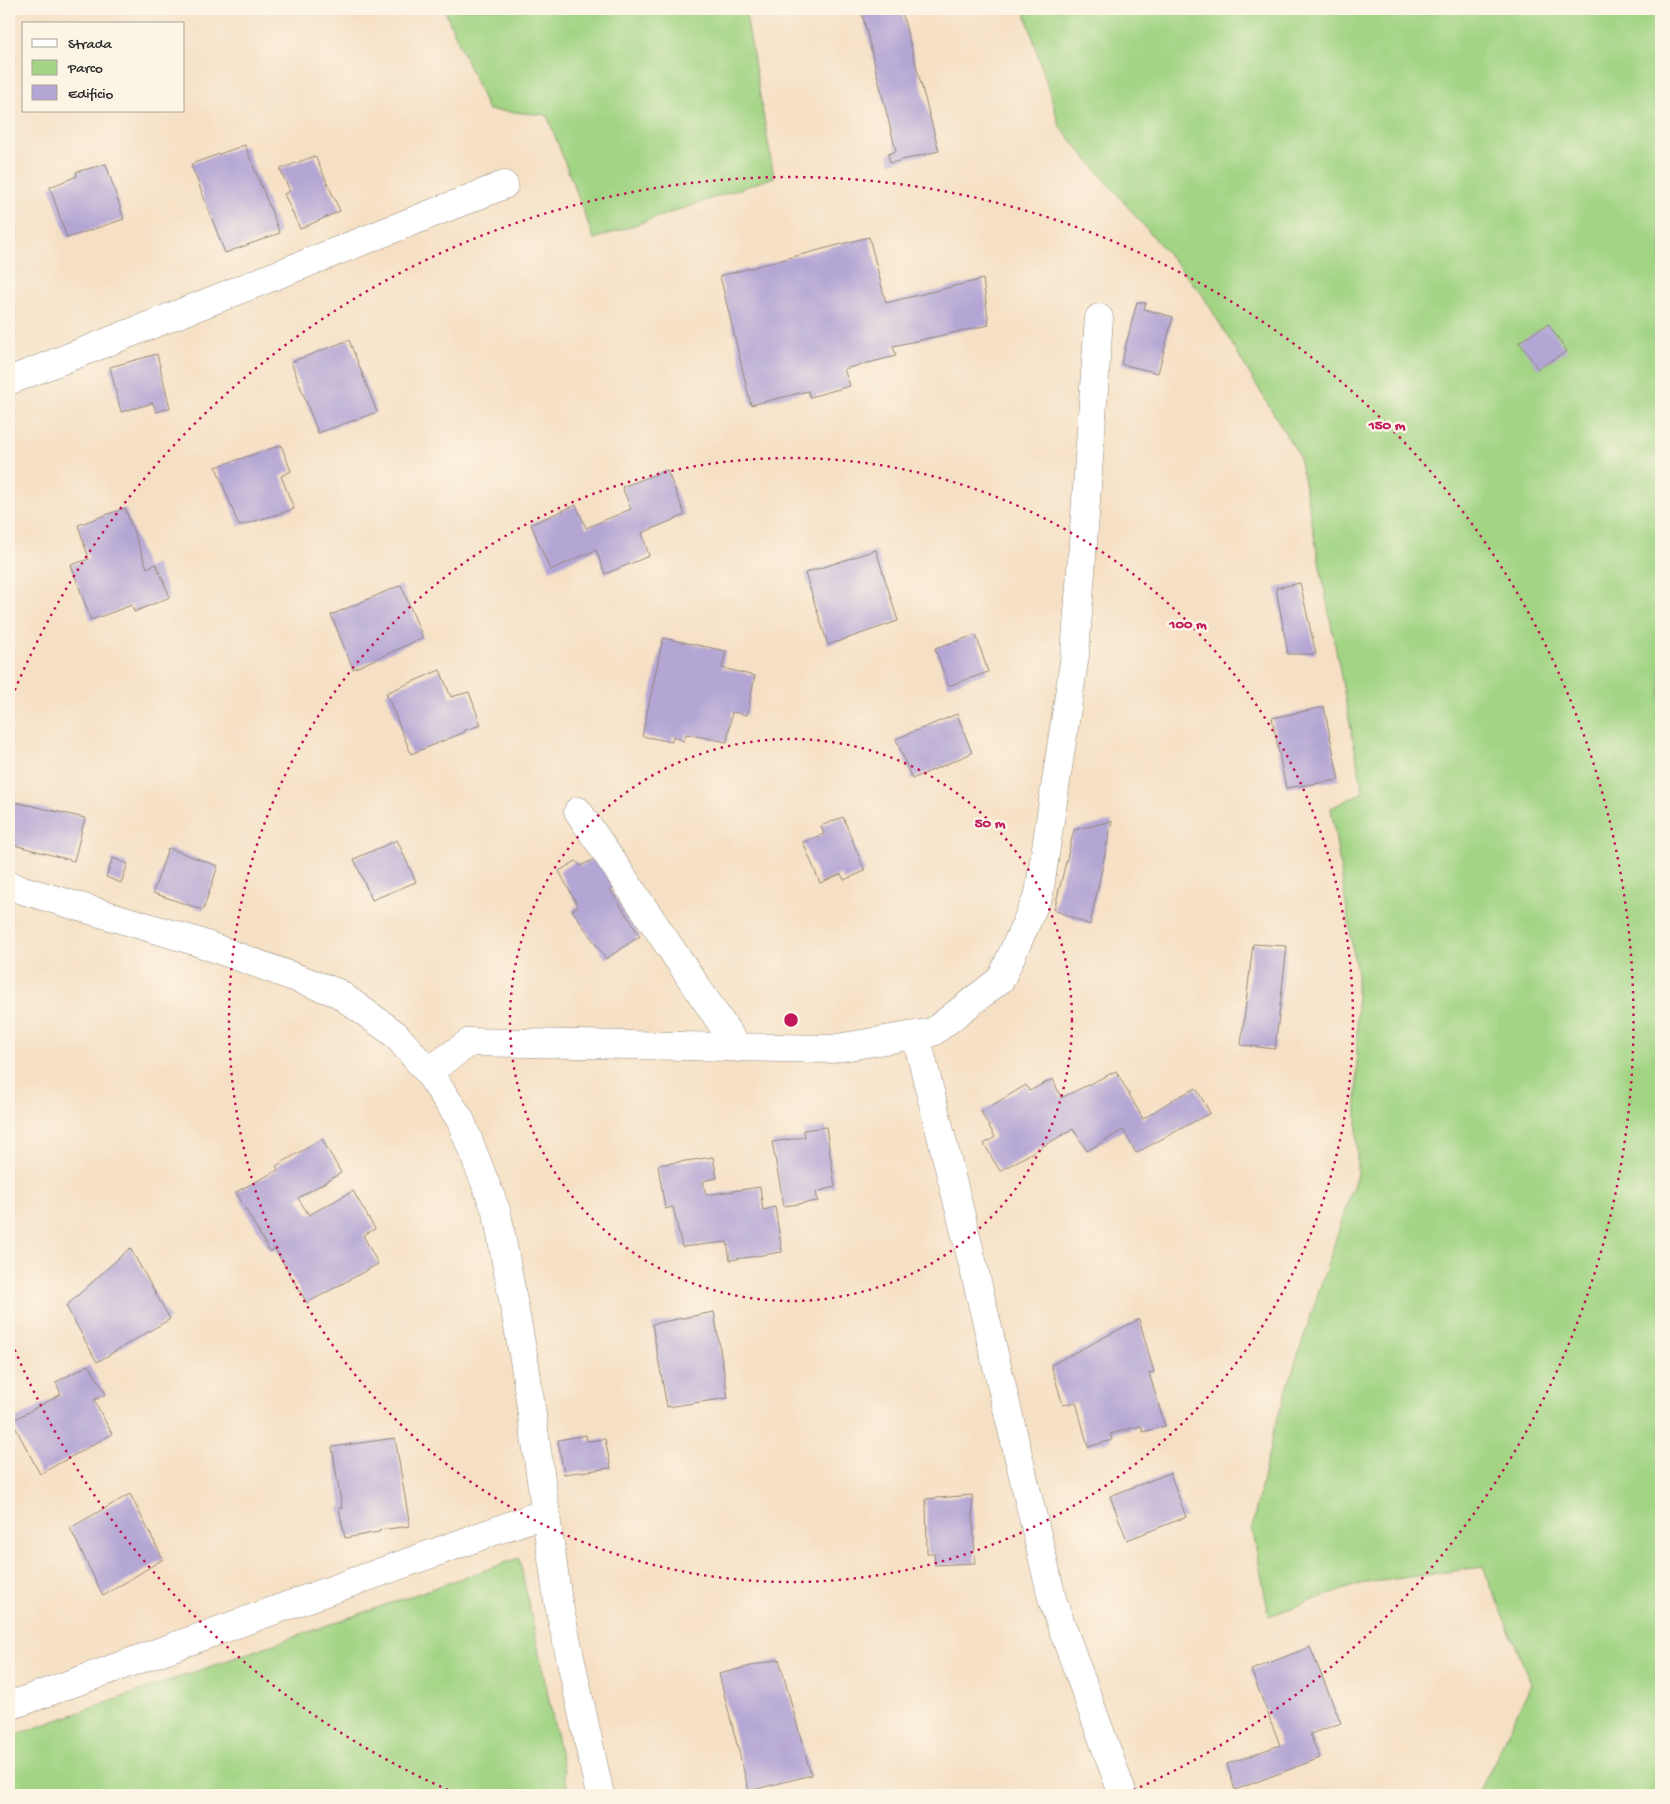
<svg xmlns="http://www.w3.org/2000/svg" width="1670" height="1804" font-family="'Gochi Hand',sans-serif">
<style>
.green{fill:#a2d484;stroke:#668058}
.building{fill:#b4a6d4}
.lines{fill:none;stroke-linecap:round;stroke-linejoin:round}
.street-casing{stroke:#908678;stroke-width:29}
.secondary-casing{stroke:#908678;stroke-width:29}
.street{stroke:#fff;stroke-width:28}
.secondary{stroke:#fff;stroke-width:28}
.ring{fill:none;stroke:#c2185b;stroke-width:2.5;stroke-dasharray:2.5 5}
.centre{fill:#c2185b;stroke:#fcf5e5;stroke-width:2.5}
.ring-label{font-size:15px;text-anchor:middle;font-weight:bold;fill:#c2185b;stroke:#fcf5e5;stroke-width:5;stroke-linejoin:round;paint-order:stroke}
</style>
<rect width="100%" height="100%" fill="#fcf5e5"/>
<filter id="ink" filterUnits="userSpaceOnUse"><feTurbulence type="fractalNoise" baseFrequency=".02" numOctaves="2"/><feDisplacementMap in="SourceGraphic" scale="10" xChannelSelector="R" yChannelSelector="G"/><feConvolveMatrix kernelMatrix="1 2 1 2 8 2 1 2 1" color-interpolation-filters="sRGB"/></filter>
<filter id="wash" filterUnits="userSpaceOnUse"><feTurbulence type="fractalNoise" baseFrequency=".0096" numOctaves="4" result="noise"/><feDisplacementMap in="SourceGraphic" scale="20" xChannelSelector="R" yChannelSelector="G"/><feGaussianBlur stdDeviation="1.12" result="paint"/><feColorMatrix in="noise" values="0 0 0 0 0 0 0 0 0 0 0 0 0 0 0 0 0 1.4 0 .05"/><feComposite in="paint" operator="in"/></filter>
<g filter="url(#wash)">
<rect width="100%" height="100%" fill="#f6e0c5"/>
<path class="green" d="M444 9H745L774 177 594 239 547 115 488 110Z
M1024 9H1661V1795H1478L1531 1684 1483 1567 1359 1584 1269 1616 1252 1527 1274 1429 1357 1174V975L1331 808 1363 792 1299 456 1202 294 1060 127Z
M519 1558 569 1795H9V1737Z"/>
<g id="blocks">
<path class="building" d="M861 9H901L939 151 890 163 888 154 896 151Z
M245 145 280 233 225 253 191 164Z
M315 156 340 211 300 229 284 194 290 191 280 169Z
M106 164 124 219 67 238 50 187 77 176 76 172Z
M869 237 886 303 983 279 989 325 893 346 896 356 844 369 850 386 810 397 808 391 751 405 720 276Z
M1137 302 1146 303 1144 309 1173 317 1158 373 1121 364Z
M1548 324 1567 351 1538 369 1519 342Z
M349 340 377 412 318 433 291 362Z
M157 354 170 408 156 412 153 403 121 412 110 367Z
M281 445 291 471 281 476 294 509 239 526 216 467Z
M667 470 685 515 642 533 649 556 605 574 596 550 550 570 531 524 576 505 586 528 631 509 622 487Z
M125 508 147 568 156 564 170 597 134 612 132 605 91 620 71 565 89 559 78 525Z
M876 550 898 621 828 645 805 573Z
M1300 583 1316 654H1288L1276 588Z
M401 585 423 638 353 669 331 615Z
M976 635 988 672 948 686 935 648Z
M663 638 726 651 722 668 755 676 747 715 732 712 727 742 686 734 684 741 673 736 672 742 642 736Z
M440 670 451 697 469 692 481 725 465 730V732L411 754 386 693Z
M1324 707 1339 780 1286 788 1272 718Z
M957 714 972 753 912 779 896 739Z
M15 802 85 818 74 861 14 845 9 833V805Z
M843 817 865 871 844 880 841 874 820 883 803 842 824 834 821 826Z
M1112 821 1090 925 1054 910 1074 830Z
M397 840 416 882 372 900 354 859Z
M168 848 218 866 203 910 153 893Z
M113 858 128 864 121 883 106 877Z
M595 859 615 887 610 889 640 936 606 959 572 910 578 906 559 871 576 861 580 866Z
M1253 944 1287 946 1275 1049 1241 1045Z
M1116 1071 1143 1119 1172 1100 1196 1088 1210 1113 1136 1153 1123 1130 1087 1151 1073 1129 1000 1171 984 1144 995 1137 981 1112 1026 1085 1029 1091 1053 1079 1061 1098Z
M826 1127 835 1187 816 1192 818 1201 784 1206 772 1142 805 1137 803 1130Z
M322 1139 341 1173 298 1198 309 1215 353 1191 375 1229 363 1235 378 1264 307 1303 275 1249 270 1252 236 1192 278 1170 276 1166Z
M713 1157 717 1178 703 1181 706 1195 760 1187 763 1210 775 1207 782 1252 730 1260 727 1242 682 1247 673 1207 665 1209 658 1165Z
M130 1248 170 1319 97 1362 66 1306Z
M714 1312 728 1398 667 1407 652 1324Z
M1139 1319 1154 1372 1149 1373 1165 1426 1143 1432 1141 1426 1110 1434 1112 1440 1088 1447 1076 1402 1063 1405 1051 1365Z
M89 1365 106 1394 94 1400 112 1434 40 1474 12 1421 61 1394 56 1382Z
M586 1435 587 1441 605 1439 611 1468 564 1474 558 1440Z
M395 1438 410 1526 380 1530 379 1532 345 1538 339 1508H342L332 1447Z
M1170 1473 1186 1517 1127 1540 1110 1496Z
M130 1494 163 1559 103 1596 70 1528Z
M972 1495 975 1563 935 1565 934 1553H927L926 1499Z
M1310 1647 1341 1723 1310 1734 1320 1758 1235 1790 1227 1764 1280 1745 1251 1670Z
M779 1659 811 1775 749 1791 719 1674Z"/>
</g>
</g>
<g filter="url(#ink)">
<use href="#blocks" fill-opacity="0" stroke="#908678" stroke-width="1"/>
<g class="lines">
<g class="street-casing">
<path id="street" d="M9 381 504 185
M578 811 738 1048
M916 1035 968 1244 1053 1602 1123 1795
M428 1072 470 1042 831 1049 933 1032 1001 979 1039 894 1075 655 1099 318
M9 1706 545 1513"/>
</g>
<g class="secondary-casing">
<path id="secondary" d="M9 886 195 941 338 993 395 1034 428 1072 460 1119 497 1213 525 1365 558 1601 600 1795"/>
</g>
<use href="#street" class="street"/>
<use href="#secondary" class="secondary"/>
</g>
</g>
<g class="ring">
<circle cx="791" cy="1020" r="281"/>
<circle cx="791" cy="1020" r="562"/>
<path d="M455 1793A843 843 0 0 1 9 1336M9 704A843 843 0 1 1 1127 1793"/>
</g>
<circle cx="791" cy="1020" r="8" class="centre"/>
<g class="ring-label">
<text x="1387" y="429">150 m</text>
<text x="1188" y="628">100 m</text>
<text x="990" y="827">50 m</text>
</g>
<rect width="1670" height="1804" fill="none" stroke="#fcf5e5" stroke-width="30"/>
<rect x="22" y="22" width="162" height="90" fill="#fcf5e5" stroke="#a8a49b"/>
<rect x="32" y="39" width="25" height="8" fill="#ffffff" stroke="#a8a49b"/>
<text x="68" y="48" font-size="15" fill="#2b2b2b">Strada</text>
<rect x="32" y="60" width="25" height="15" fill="#a2d484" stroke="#a8a49b"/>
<text x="68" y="72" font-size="15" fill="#2b2b2b">Parco</text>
<rect x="32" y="85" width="25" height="15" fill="#b4a6d4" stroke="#a8a49b"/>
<text x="68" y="98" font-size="15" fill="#2b2b2b">Edificio</text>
</svg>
